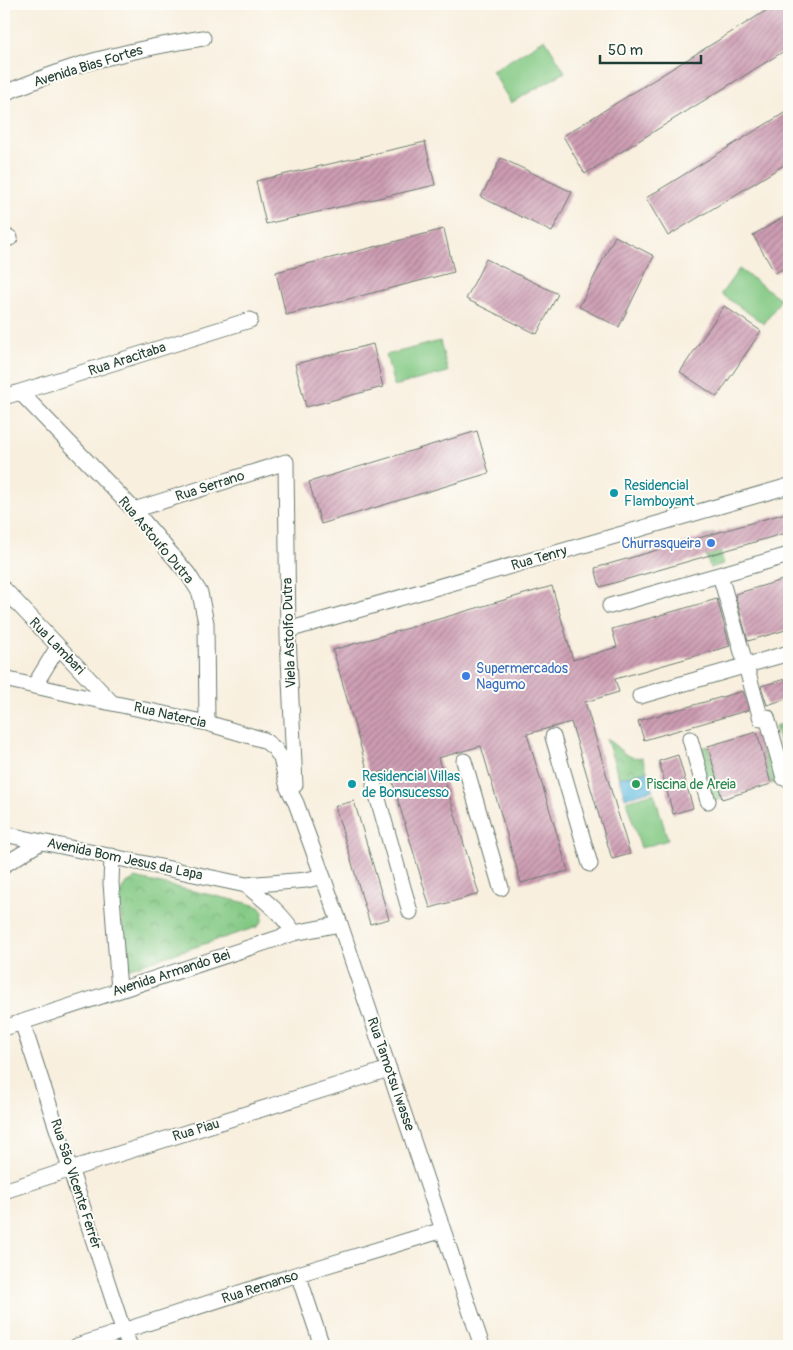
<svg xmlns="http://www.w3.org/2000/svg" width="793" height="1350" font-family="Pangolin,sans-serif">
<style>
.grass{fill:url(#grass-dots);stroke:#51835c}
.park{fill:url(#park-crowns);stroke:#51835c}
.garden{fill:#83c984;stroke:#51835c}
.water{fill:url(#water-ripples);stroke:#407c8a}
.building{fill:url(#building-hatch)}
.lines{fill:none;stroke-linecap:round;stroke-linejoin:round}
.minor-casing{stroke:#6b7b70;stroke-width:17}
.minor{stroke:#fff;stroke-width:15}
.culture-dot{fill:#0f9aa8;stroke:#fdfcf7;stroke-width:2}
.shop-dot{fill:#3f7fe0;stroke:#fdfcf7;stroke-width:2}
.leisure-dot{fill:#2e9e5b;stroke:#fdfcf7;stroke-width:2}
.labels{text-anchor:middle;dominant-baseline:central;stroke-width:4;stroke-linejoin:round;paint-order:stroke}
.street-label{font-size:14px;fill:#1f3d34;stroke:#fdfcf7}
.culture-label{font-size:14px;fill:#0d838f;stroke:#fdfcf7;text-anchor:start}
.shop-label{font-size:14px;fill:#366cbe;stroke:#fdfcf7;text-anchor:end}
.leisure-label{font-size:14px;fill:#27864d;stroke:#fdfcf7;text-anchor:start}
</style>
<defs>
<pattern id="grass-dots" width="8" height="8" patternUnits="userSpaceOnUse" patternTransform="scale(1.25)"><rect width="8" height="8" fill="#83c984"/><path d="M2 2h.1M6 6h.1" fill="none" stroke="#6ba46d" stroke-width="1.8" stroke-linecap="round"/></pattern>
<pattern id="park-crowns" width="20" height="18" patternUnits="userSpaceOnUse" patternTransform="scale(1.25)"><rect width="20" height="18" fill="#83c984"/><path d="M2 6a3 3 0 1 1 6 0M12 15a3 3 0 1 1 6 0" fill="none" stroke="#6ba46d"/></pattern>
<pattern id="water-ripples" width="26" height="14" patternUnits="userSpaceOnUse" patternTransform="scale(1.25)"><rect width="26" height="14" fill="#62bce0"/><path d="M2 4q2-2 4 0t4 0M15 11q2-2 4 0t4 0" fill="none" stroke="#509ab6"/></pattern>
<pattern id="building-hatch" width="6" height="6" patternUnits="userSpaceOnUse" patternTransform="scale(1.25)"><rect width="6" height="6" fill="#cd9cb2"/><path d="M-1 1l2-2M0 6l6-6M5 7l2-2" fill="none" stroke="#a68092"/></pattern>
</defs>
<rect width="100%" height="100%" fill="#fdfcf7"/>
<filter id="ink" filterUnits="userSpaceOnUse"><feTurbulence type="fractalNoise" baseFrequency=".02" numOctaves="2"/><feDisplacementMap in="SourceGraphic" scale="10" xChannelSelector="R" yChannelSelector="G"/><feConvolveMatrix kernelMatrix="1 2 1 2 8 2 1 2 1" color-interpolation-filters="sRGB"/></filter>
<filter id="wash" filterUnits="userSpaceOnUse"><feTurbulence type="fractalNoise" baseFrequency=".0096" numOctaves="4" result="noise"/><feDisplacementMap in="SourceGraphic" scale="20" xChannelSelector="R" yChannelSelector="G"/><feGaussianBlur stdDeviation="1.12" result="paint"/><feColorMatrix in="noise" values="0 0 0 0 0 0 0 0 0 0 0 0 0 0 0 0 0 1.4 0 .05"/><feComposite in="paint" operator="in"/></filter>
<g filter="url(#wash)">
<rect width="100%" height="100%" fill="#f8efde"/>
<path class="grass" d="M715 533 724 564 710 568 701 537Z
M785 723 789 739V778L775 726Z
M766 729 781 781 771 784 757 732Z
M708 746 722 799 713 802 698 749Z"/>
<path class="park" d="M606 738 625 754 634 758 642 757 647 771 619 778Z
M135 878 247 903 259 907 263 912 262 921 257 927 127 969 119 896 125 884Z"/>
<path class="garden" d="M545 39 565 72 511 103 492 71Z
M739 269 781 299 764 324 721 294Z
M440 341 448 372 394 386 386 355Z
M654 793 668 840 641 848 626 801Z"/>
<path class="water" d="M647 771 653 790 625 798 619 778Z"/>
<g id="blocks">
<path class="building" d="M777 4H784L789 13V48L585 174 563 136Z
M789 110V162L668 236 646 198Z
M425 142 435 185 266 224 256 181Z
M501 158 572 192 552 232 481 197Z
M789 214V265L775 273 753 235Z
M444 229 454 272 286 315 276 272Z
M615 236 654 256 619 327 579 307Z
M486 259 558 294 537 334 466 299Z
M724 306 761 331 717 397 680 372Z
M373 344 383 387 306 407 295 364Z
M477 431 489 473 321 524 309 482Z
M789 512V532L600 587 595 568Z
M789 578V629L748 641 735 594Z
M552 586 573 660 617 647 612 629 717 599 730 646 615 679 619 692 585 702 630 854 612 859 571 722 527 734 568 871 521 883 481 746 438 758 479 894 430 908 389 770 369 776 333 650Z
M789 678V698L767 705 761 686Z
M743 691 749 710 644 740 638 721Z
M757 732 771 784 722 799 708 746Z
M678 755 693 808 673 814 659 761Z
M354 801 389 919 370 924 335 806Z"/>
</g>
</g>
<g filter="url(#ink)">
<use href="#blocks" fill-opacity="0" stroke="#6b7b70" stroke-width="1"/>
<g class="lines">
<g class="minor-casing">
<path id="minor" d="M4 93C38 80 73 65 109 57 140 49 171 43 203 38
M4 240 10 238
M21 393 134 510 188 574 200 593 206 623 207 723
M4 397 250 320
M134 510 286 462 288 637 295 785
M720 575 761 719
M4 589 111 702
M610 606 789 555
M288 630 789 486
M4 679 88 698 207 723 264 740 275 749 281 758 288 788 296 803 340 924 482 1346
M34 686 58 647
M640 696 789 653
M767 717 784 778
M553 737 590 864
M690 739 708 801
M464 761 501 888
M374 785 410 912
M4 834 246 885 307 880 322 876
M112 856 111 883 119 990
M4 865 41 842
M246 885C264 900 282 913 294 933
M22 1022 123 1330 130 1346
M4 1028 294 933 340 924
M4 1191 71 1169 389 1069
M298 1274 322 1346
M77 1346 298 1274 443 1230"/>
</g>
<use href="#minor" class="minor"/>
</g>
</g>
<g class="culture-dot">
<circle cx="614" cy="493" r="5"/>
<circle cx="352" cy="784" r="5"/>
</g>
<g class="shop-dot">
<circle cx="711" cy="543" r="5"/>
<circle cx="466" cy="676" r="5"/>
</g>
<circle class="leisure-dot" cx="636" cy="784" r="5"/>
<g class="labels">
<g class="street-label">
<text transform="translate(88 66) rotate(-17)">Avenida Bias Fortes</text>
<text transform="translate(127 359) rotate(-18)">Rua Aracitaba</text>
<text transform="translate(210 486) rotate(-18)">Rua Serrano</text>
<text transform="translate(156 540) rotate(50)">Rua Astoufo Dutra</text>
<text transform="translate(539 558) rotate(-16)">Rua Tenry</text>
<text transform="translate(289 633) rotate(-92)">Viela Astolfo Dutra</text>
<text transform="translate(57 646) rotate(46)">Rua Lambari</text>
<text transform="translate(170 715) rotate(13)">Rua Natercia</text>
<text transform="translate(125 859) rotate(12)">Avenida Bom Jesus da Lapa</text>
<text transform="translate(171 973) rotate(-18)">Avenida Armando Bei</text>
<text transform="translate(391 1074) rotate(71)">Rua Tamotsu Iwasse</text>
<text transform="translate(196 1130) rotate(-17)">Rua Piau</text>
<text transform="translate(76 1184) rotate(72)">Rua São Vicente Ferrér</text>
<text transform="translate(260 1287) rotate(-18)">Rua Remanso</text>
</g>
<g class="culture-label">
<text x="624" y="485">Residencial<tspan x="624" dy="16">Flamboyant</tspan></text>
<text x="362" y="776">Residencial Villas<tspan x="362" dy="16">de Bonsucesso</tspan></text>
</g>
<g class="shop-label">
<text x="701" y="543">Churrasqueira</text>
<text x="476" y="668" text-anchor="start">Supermercados<tspan x="476" dy="16">Nagumo</tspan></text>
</g>
<g class="leisure-label">
<text x="646" y="784">Piscina de Areia</text>
</g>
</g>
<rect width="793" height="1350" fill="none" stroke="#fdfcf7" stroke-width="20"/>
<path d="M600 55v8h101v-8" fill="none" stroke="#1f3d34" stroke-width="2.5"/>
<text x="608" y="55" font-size="15" fill="#1f3d34" stroke="#fdfcf7" stroke-width="4" paint-order="stroke">50 m</text>
</svg>
